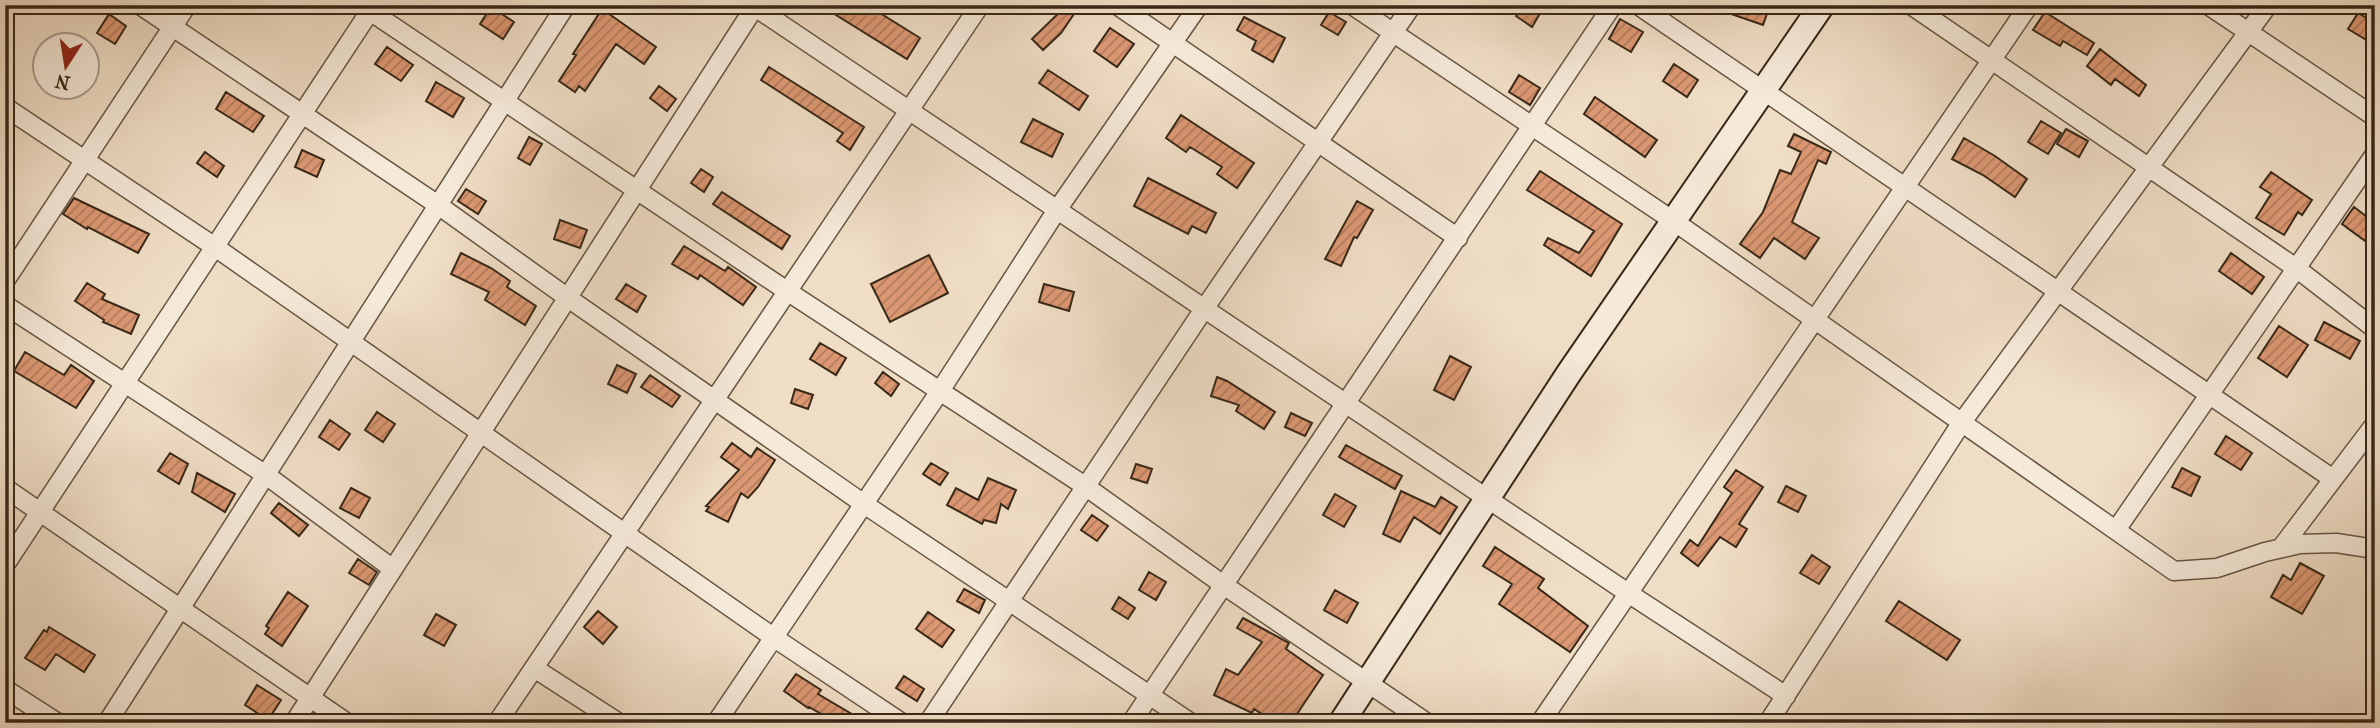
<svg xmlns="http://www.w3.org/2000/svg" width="2380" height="728" font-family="'IM FELL French Canon',serif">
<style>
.building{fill:url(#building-hatch);stroke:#382817;stroke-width:2}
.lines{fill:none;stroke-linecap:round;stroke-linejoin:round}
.minor-casing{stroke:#665542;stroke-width:21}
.secondary-casing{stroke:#382817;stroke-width:28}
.minor{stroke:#f5e9d9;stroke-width:18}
.secondary{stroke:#f5e9d9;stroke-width:24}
</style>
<defs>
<pattern id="building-hatch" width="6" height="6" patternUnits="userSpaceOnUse" patternTransform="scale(1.75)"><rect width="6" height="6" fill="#dc9873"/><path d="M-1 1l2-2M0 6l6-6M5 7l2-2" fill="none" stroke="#b37c5d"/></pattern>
</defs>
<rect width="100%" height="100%" fill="#efddc5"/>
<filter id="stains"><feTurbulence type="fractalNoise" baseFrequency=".00286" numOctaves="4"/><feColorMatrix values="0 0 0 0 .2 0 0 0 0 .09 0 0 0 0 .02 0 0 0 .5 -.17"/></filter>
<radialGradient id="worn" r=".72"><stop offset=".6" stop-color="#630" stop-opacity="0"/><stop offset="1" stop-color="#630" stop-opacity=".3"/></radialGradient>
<path class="building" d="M820 5H867L920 38 907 59Z
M1067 5H1080L1061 33 1043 50 1032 39Z
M1523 5H1545L1532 27 1516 16Z
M1711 5H1761L1769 8 1763 25 1711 7Z
M491 7 514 22 503 39 480 24Z
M602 9 656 47 644 64 616 44 585 91 579 86 575 92 559 81 576 55 573 54Z
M1329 12 1346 22 1338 35 1321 25Z
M2045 12 2094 43 2087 55 2063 41 2060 46 2033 30Z
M2358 13 2375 23V45L2348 29Z
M109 14 126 26 115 44 97 33Z
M1244 17 1285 38 1273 62 1252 50 1256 41 1237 30Z
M1620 19 1643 32 1631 52 1609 39Z
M1110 28 1134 44 1117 67 1094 51Z
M387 47 413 65 401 81 375 64Z
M2100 49 2146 85 2139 96 2115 79 2111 85 2087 66Z
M1674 64 1698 80 1687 97 1663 81Z
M769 67 864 127 850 150 837 141 843 133 761 80Z
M1048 70 1088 96 1079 110 1039 83Z
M1519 75 1540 88 1530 105 1509 92Z
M436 82 464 98 453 117 426 101Z
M659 86 676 99 667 111 650 98Z
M226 92 264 116 253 132 216 109Z
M1595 97 1657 140 1645 157 1584 114Z
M1181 115 1254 163 1237 188 1217 174 1222 167 1190 147 1186 152 1166 138Z
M1033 119 1063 134 1052 157 1021 142Z
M2041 121 2061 133 2048 154 2028 142Z
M2066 129 2088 141 2079 157 2057 144Z
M1794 134 1831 152 1826 164 1818 160 1792 222 1819 238 1805 259 1774 238 1760 258 1740 244 1763 212 1780 170 1791 174 1801 152 1788 146Z
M529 137 542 144 530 165 518 158Z
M1964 138 1995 156 2027 179 2015 197 1983 175 1952 159Z
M302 150 324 160 317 177 295 167Z
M205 152 224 166 217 177 197 163Z
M701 169 713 177 704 192 691 183Z
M1540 171 1622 224 1591 276 1544 245 1548 238 1579 253 1594 231 1527 190Z
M2271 172 2312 200 2302 215 2298 212 2284 235 2256 218 2271 194 2260 187Z
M1148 178 1216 213 1206 233 1192 226 1188 234 1134 206Z
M466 189 486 201 478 214 458 201Z
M722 192 790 236 782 249 713 204Z
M74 198 149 234 138 253 88 227 87 229 63 214Z
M1357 201 1373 210 1357 238 1354 237 1341 266 1325 259Z
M2354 207 2375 223V234L2368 243 2342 224Z
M560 220 587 230 580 248 554 239Z
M684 246 725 271 728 267 756 287 743 305 700 275 698 279 672 264Z
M461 253 491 268 510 281 507 287 536 306 525 325 485 300 489 292 451 274Z
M2231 253 2264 277 2252 294 2219 271Z
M929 255 948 293 890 322 871 284Z
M87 283 105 294 102 299 139 315 131 334 103 322 104 320 75 301Z
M626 284 646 296 637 312 616 299Z
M1044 284 1074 292 1069 311 1039 302Z
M2324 322 2360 341 2350 359 2315 340Z
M2279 326 2308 345 2287 377 2258 358Z
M820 343 846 358 836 375 810 359Z
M25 352 64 375 71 365 94 381 76 408 14 371Z
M1450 356 1471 367 1454 400 1434 390Z
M617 365 636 374 627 393 608 384Z
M883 372 899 384 891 396 875 383Z
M650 375 680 396 672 407 641 387Z
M1217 377 1227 381 1275 412 1264 429 1236 411 1239 405 1211 396Z
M795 389 813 395 808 409 791 403Z
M377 412 395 424 383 442 365 430Z
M1291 413 1312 423 1305 436 1285 427Z
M330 420 350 434 339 450 319 437Z
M2226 436 2252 453 2241 470 2215 454Z
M732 443 751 457 757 448 775 460 758 487 748 498 741 493 728 522 706 511 709 507 706 506 739 470 721 457Z
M1346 445 1402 476 1395 489 1339 457Z
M170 453 188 464 179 484 158 471Z
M931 463 948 473 940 485 923 474Z
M1136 464 1152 469 1147 483 1131 478Z
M2182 468 2200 477 2191 496 2172 487Z
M1736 470 1763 487 1739 524 1747 529 1736 547 1720 537 1698 566 1681 553 1690 540 1698 546 1732 493 1724 487Z
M197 473 235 494 225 512 192 492Z
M988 478 1016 490 1008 509 1001 504 996 523 984 520 982 524 947 505 956 488 978 500Z
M1786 486 1806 496 1798 512 1778 502Z
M351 488 370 498 359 518 340 508Z
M1401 491 1435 507 1441 497 1457 507 1440 534 1414 517 1400 542 1383 534Z
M1335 494 1356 506 1344 527 1323 515Z
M279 503 308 525 299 536 271 513Z
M1092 515 1108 526 1097 541 1081 530Z
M1495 547 1544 579 1538 588 1588 626 1570 652 1499 604 1512 584 1483 566Z
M1812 555 1830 567 1819 584 1800 573Z
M358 559 377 572 369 585 349 573Z
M2300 563 2324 576 2302 614 2271 597 2283 575 2291 580Z
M1149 572 1166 582 1156 600 1139 590Z
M964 589 985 600 979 613 957 601Z
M1335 590 1358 603 1347 623 1324 610Z
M288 592 308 606 282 646 265 634 269 628 266 626Z
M1119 597 1135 608 1128 619 1112 609Z
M1899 601 1960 640 1947 660 1886 621Z
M598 611 617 627 603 644 584 627Z
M928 612 954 630 942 647 916 629Z
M436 614 456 625 444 646 424 635Z
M1243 618 1289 643 1286 649 1323 675 1291 723H1276L1254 709 1252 713 1214 695 1226 669 1238 675 1262 642 1237 628Z
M49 627 95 655 84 672 56 654 45 670 25 658 44 630 47 632Z
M796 674 821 690 818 694 867 723H837L809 707 808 708 784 691Z
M904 676 924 689 917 701 896 688Z
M257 685 281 700 268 720 245 705Z"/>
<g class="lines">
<g class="minor-casing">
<path id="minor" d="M140 5 438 205 568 298 864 504 1191 723
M361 5 787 291 1085 486 1225 586 1427 723
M752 5 1628 593 1786 696
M1117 5 1458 238
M1352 5 1675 222 2174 571 2217 568 2265 552 2300 544 2336 543 2375 549
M1638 5 2333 479
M1911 5 2296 268 2375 329
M2208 5 2375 117
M5 107 215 247 773 637 902 723
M5 281 187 5
M5 305 266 475 393 569
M5 488 347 723
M2116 530 2375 154
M2281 548 2375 424
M5 565 374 5
M534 668 619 723
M5 689 58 723
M107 723 566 5
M294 723 756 5
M497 723 980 5
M716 723 940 391 1057 210 1199 5
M928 723 1204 309 1412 5
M1131 723 1613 5
M1540 723 2029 5
M1768 723 1962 422 2268 5"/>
</g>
<g class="secondary-casing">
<path id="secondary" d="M1341 723 1569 373 1822 5"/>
</g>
<use href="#minor" class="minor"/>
<use href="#secondary" class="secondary"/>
</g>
<rect width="2380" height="728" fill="none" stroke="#efddc5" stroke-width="28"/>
<rect x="7" y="7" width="2366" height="714" fill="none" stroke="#382817" stroke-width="3.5"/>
<rect x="14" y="14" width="2352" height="700" fill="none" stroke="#382817" stroke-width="2"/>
<g transform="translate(66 66) rotate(192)"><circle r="33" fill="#f5e9d9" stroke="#a99c8b" stroke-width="2"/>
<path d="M0-5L12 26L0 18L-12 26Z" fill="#8f2418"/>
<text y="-10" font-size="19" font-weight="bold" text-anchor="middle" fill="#382817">N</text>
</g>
<rect width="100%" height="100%" filter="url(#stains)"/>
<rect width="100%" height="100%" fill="url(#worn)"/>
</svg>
